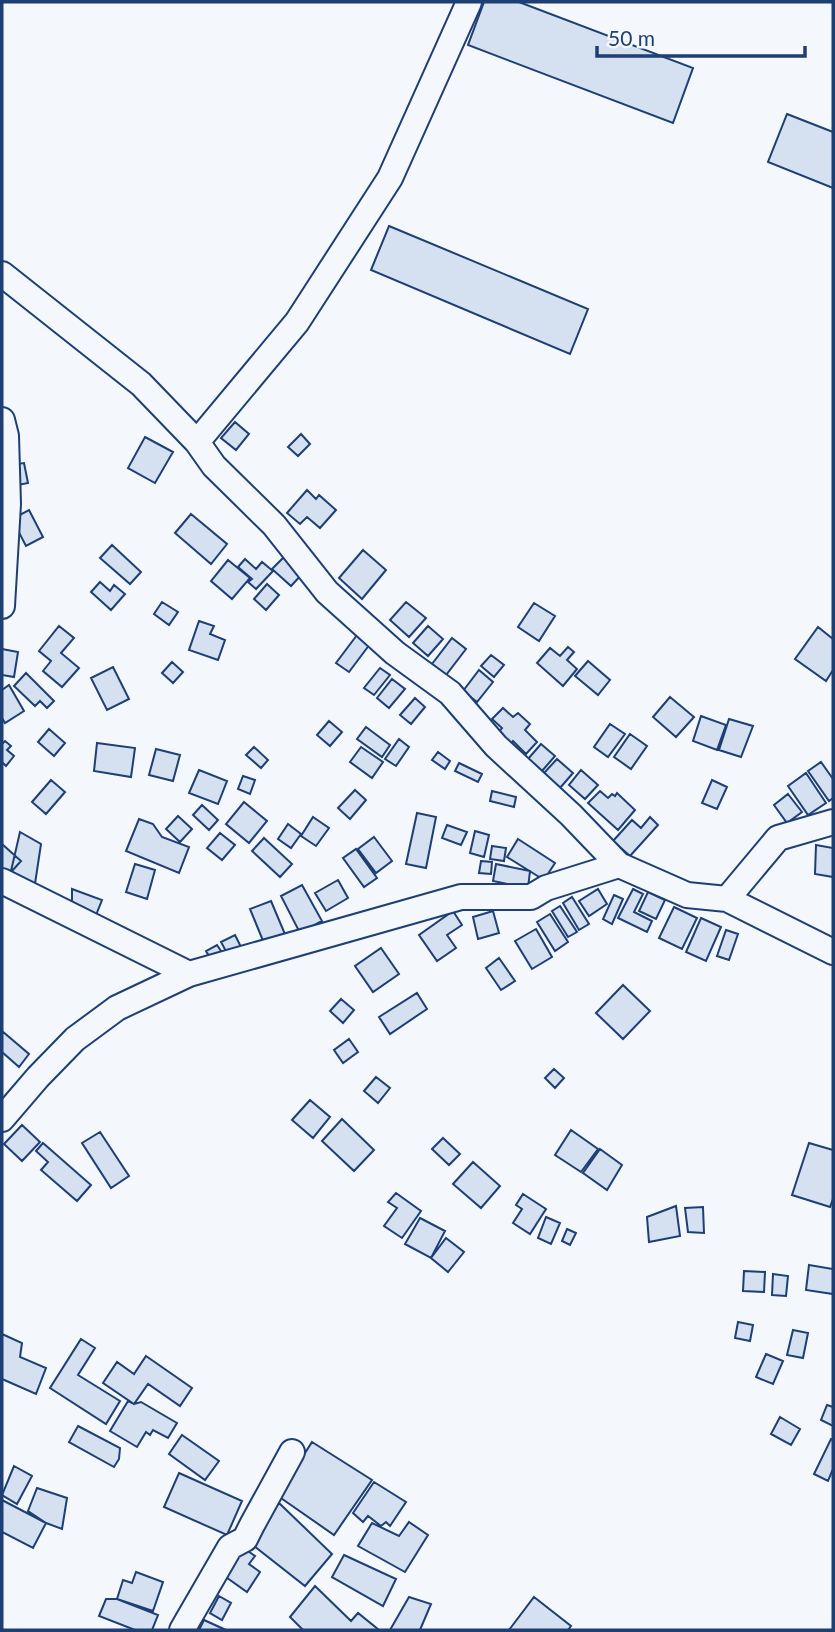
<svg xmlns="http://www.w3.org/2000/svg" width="835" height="1632" font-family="Lato,sans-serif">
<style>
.building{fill:#d5e0f0;stroke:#1d3f73;stroke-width:2}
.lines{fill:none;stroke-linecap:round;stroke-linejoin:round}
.minor-casing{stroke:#1d3f73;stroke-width:28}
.minor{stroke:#f4f7fb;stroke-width:24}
</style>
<rect width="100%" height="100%" fill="#f4f7fb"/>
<path class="building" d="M484 2H519L693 68 673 123 468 45Z
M787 114 833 132V188L768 162Z
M389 226 588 309 570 354 371 270Z
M235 422 249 434 236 450 221 438Z
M301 434 310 444 298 456 288 447Z
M145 437 173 452 155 483 128 468Z
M24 463 28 483 3 488 2 466Z
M307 490 316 499 319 495 336 510 320 528 307 517 300 524 287 513Z
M29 510 43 537 26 546 12 519Z
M191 514 227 544 211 564 175 533Z
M112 545 141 572 130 584 100 558Z
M363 550 386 570 362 599 339 578Z
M286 555 304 572 291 586 272 569Z
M245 559 256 569 262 562 273 571 256 589 248 582 252 579 238 567Z
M228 560 250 578 232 599 211 581Z
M100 582 110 591 114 585 125 594 111 610 91 592Z
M267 584 279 595 266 610 254 599Z
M162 602 178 612 169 625 154 614Z
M406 602 426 618 409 637 390 620Z
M534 603 555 616 539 641 518 627Z
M199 621 214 626 210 634 225 640 218 660 189 650Z
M59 626 74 638 61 653 79 668 62 687 43 671 51 661 39 651Z
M428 626 443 639 428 656 413 643Z
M818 627 833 639V670L826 681 795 659Z
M360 631 373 640 349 672 336 663Z
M452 638 466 649 446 675 432 664Z
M568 647 574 652 567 660 577 669 563 686 537 663 550 648 560 656Z
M2 649 18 652 14 677 2 675Z
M491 655 504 665 494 677 481 666Z
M588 661 610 680 598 695 575 676Z
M172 662 183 672 173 683 162 673Z
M113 667 129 699 107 710 91 678Z
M380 668 390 675 374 695 364 688Z
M479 670 493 682 477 702 463 691Z
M26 673 54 701 47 708 40 701 35 706 14 686Z
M392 679 405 689 389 708 377 698Z
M9 685 24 711 5 723 2 718V690Z
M670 697 694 717 676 737 653 717Z
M415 698 425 707 411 724 400 715Z
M503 708 513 717 518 713 530 724 525 730 537 742 526 754 513 741 510 745 498 733 502 728 492 719Z
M701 716 726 725 717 750 693 741Z
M729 719 753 726 741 757 719 750Z
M329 721 342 732 330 746 317 735Z
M610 724 625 734 608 757 594 747Z
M366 727 390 745 382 757 357 739Z
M49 729 65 743 54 756 38 742Z
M630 734 647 746 631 769 614 757Z
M399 739 409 747 396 766 385 759Z
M5 741 11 746 7 750 14 756 6 766 2 762V744Z
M97 743 135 748 131 777 94 771Z
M541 744 555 756 542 771 528 759Z
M254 747 268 760 261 768 246 755Z
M361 747 383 762 372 778 350 762Z
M156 749 180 755 173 781 149 775Z
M438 752 450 761 445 769 432 760Z
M557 759 573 773 560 788 544 773Z
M821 762 833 779V798L829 801 808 771Z
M459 763 482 774 478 782 455 771Z
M199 770 227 781 218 804 189 793Z
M581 770 598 785 585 799 569 785Z
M806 773 826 803 808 815 788 786Z
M243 776 255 780 250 794 238 789Z
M51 780 65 792 46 814 32 802Z
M712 780 727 787 717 809 702 803Z
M355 790 366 800 350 819 338 808Z
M492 791 516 797 514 807 490 801Z
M600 791 608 798 612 794 615 796 617 793 635 810 618 830 588 803Z
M788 794 802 812 787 823 774 805Z
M244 802 267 821 249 843 226 824Z
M202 805 218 820 209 830 193 815Z
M417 813 436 817 426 868 406 864Z
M178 816 192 829 180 842 166 829Z
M313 817 329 828 316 846 301 836Z
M650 817 658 825 630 856 613 841 632 820 641 828Z
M139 819 153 824 162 837 189 847 179 873 126 851Z
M288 824 301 834 291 848 278 839Z
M447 825 467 832 461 845 442 838Z
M475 831 489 835 484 857 470 853Z
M20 832 41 844 33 897 8 884Z
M220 833 235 845 222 860 207 848Z
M374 837 392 861 376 873 358 849Z
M264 838 292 864 280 877 252 851Z
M518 839 555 863 544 880 507 857Z
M2 844 21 861 3 881 2 880Z
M816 845 833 848V877L815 874Z
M492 846 506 848 504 861 490 859Z
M356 849 377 878 364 887 343 858Z
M481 861 492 862 491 874 479 873Z
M135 864 155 870 147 899 126 892Z
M496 864 530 871 528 888 493 881Z
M338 880 348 898 326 911 315 893Z
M302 885 322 921 300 933 281 896Z
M72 889 102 900 96 915 72 906Z
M598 889 607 904 589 916 579 901Z
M633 889 643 894 634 912 652 921 647 932 618 918Z
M648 892 665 900 656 919 639 911Z
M614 895 623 899 612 924 603 919Z
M572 897 589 924 579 930 563 903Z
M271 901 287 939 266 948 250 909Z
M560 906 577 932 568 937 552 911Z
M674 907 697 918 682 949 659 938Z
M453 911 462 925 447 935 456 948 437 961 419 935Z
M493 911 499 933 478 939 473 917Z
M550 914 568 942 555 951 537 922Z
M701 918 721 927 706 961 686 952Z
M536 929 552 957 532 969 515 941Z
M726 930 738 934 729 960 717 956Z
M235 935 242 949 228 955 221 942Z
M217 945 225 957 214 964 206 951Z
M381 948 399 974 373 992 355 966Z
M499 958 515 981 501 990 486 968Z
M623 985 650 1011 623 1039 596 1013Z
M417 993 427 1009 390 1034 379 1017Z
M341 999 354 1010 343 1023 330 1011Z
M2 1031 29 1054 19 1067 2 1052Z
M349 1039 358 1052 343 1063 334 1050Z
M554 1069 564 1078 555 1088 545 1078Z
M376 1077 390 1088 378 1103 364 1091Z
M310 1100 330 1117 313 1138 292 1120Z
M342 1119 374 1150 354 1171 322 1141Z
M22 1125 40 1142 22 1161 4 1144Z
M571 1130 598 1149 581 1172 555 1155Z
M100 1132 129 1176 111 1188 82 1143Z
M443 1138 460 1154 449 1165 432 1149Z
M43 1143 91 1185 77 1201 41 1170 48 1162 36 1151Z
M809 1143 833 1150V1199L830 1207 792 1195Z
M600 1149 622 1165 607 1190 583 1173Z
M473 1162 500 1186 481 1208 453 1184Z
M396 1193 421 1211 402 1238 384 1226 397 1208 388 1202Z
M523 1194 546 1209 530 1234 513 1223 522 1209 516 1205Z
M676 1206 680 1236 649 1242 647 1217Z
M703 1207 704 1233 688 1232 685 1208Z
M546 1217 560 1223 551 1244 538 1238Z
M420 1218 445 1231 431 1258 405 1244Z
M567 1229 576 1233 570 1245 562 1241Z
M446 1238 464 1252 448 1272 431 1258Z
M809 1265 833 1269V1294L806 1290Z
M744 1271 765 1272 764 1292 743 1291Z
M773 1274 788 1276 786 1296 772 1295Z
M738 1322 753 1325 750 1341 735 1338Z
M793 1330 808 1333 803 1358 787 1355Z
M2 1334 22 1343 20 1357 46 1368 36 1394 2 1379Z
M81 1339 95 1348 78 1375 120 1401 106 1424 50 1388Z
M766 1354 783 1361 773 1384 756 1377Z
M146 1356 192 1388 180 1406 148 1384 134 1404 103 1383 117 1362 134 1374Z
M128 1401 134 1404 141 1402 177 1423 168 1438 153 1430 150 1435 146 1432 137 1447 110 1431Z
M827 1405 833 1407V1426L821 1420Z
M780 1417 800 1429 791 1445 771 1434Z
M78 1426 120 1448 119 1459 114 1467 69 1442Z
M182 1435 219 1461 205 1480 169 1454Z
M831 1439 833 1440V1469L828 1481 814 1474Z
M312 1442 372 1480 334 1535 278 1496Z
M14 1466 32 1476 17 1504 2 1495Z
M179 1473 242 1501 227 1535 164 1507Z
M374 1482 406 1502 390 1526 386 1522 381 1526 368 1516 363 1522 353 1513Z
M37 1488 67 1498 62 1529 46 1523 28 1511Z
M2 1500 46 1523 33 1548 2 1532Z
M279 1503 332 1554 305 1586 245 1539Z
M409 1522 428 1535 405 1572 358 1546 372 1523 399 1536Z
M242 1547 255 1556 249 1564 260 1572 247 1592 223 1575Z
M344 1555 396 1579 383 1606 332 1577Z
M136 1572 163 1582 153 1611 117 1599 123 1580 132 1583Z
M315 1586 351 1621 358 1613 379 1630H303L290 1617Z
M219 1596 231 1603 222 1620 210 1613Z
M409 1597 431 1604 420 1630H390Z
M534 1597 571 1626 568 1630H509Z
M106 1599H117L158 1615 152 1630H135L99 1616Z
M204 1620 226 1630H199Z"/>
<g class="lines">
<g class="minor-casing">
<path id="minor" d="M2 274 141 384 197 442 214 466 274 525 327 592 395 653 450 693 496 746 571 815 619 865
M2 420 6 436 8 504 2 606
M197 442 297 322 390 178 469 2
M2 881 189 974
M727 899 778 838 833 822
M2 1119 38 1077 75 1039 117 1008 189 974 461 897H531L546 888 619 865 687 895 727 899 833 952
M182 1630 230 1547 245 1539 252 1525 292 1452"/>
</g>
<use href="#minor" class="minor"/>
</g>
<rect width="835" height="1632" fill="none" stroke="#1d3f73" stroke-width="7"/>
<path d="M597 46v10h208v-10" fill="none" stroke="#1d3f73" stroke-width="3.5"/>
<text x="608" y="46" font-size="21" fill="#1d3f73" stroke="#f4f7fb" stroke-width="5" paint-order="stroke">50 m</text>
</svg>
